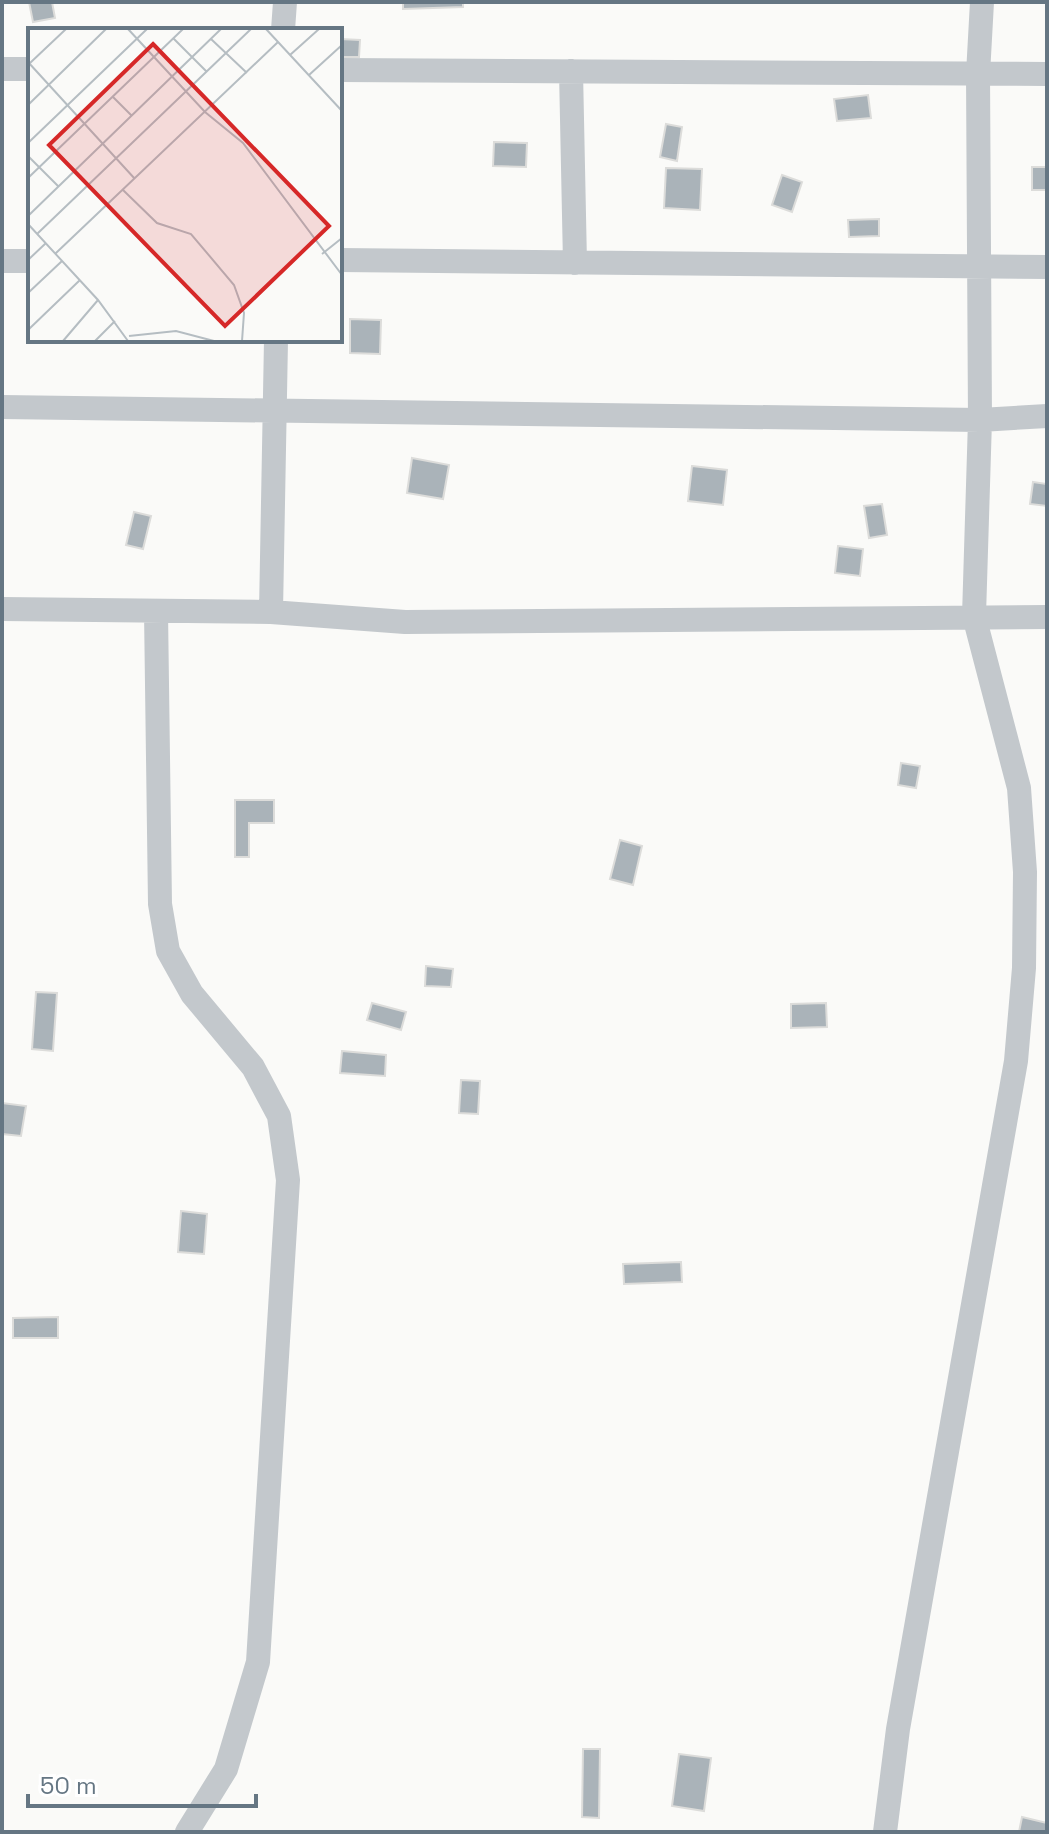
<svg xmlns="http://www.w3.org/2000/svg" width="1049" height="1834" font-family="'Space Grotesk',sans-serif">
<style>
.building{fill:#aab3b9;stroke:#dcdcda;stroke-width:2}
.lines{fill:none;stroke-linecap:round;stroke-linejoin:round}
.street{stroke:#c3c8cc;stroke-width:24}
.inset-road{fill:none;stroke:#b5bdc2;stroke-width:2}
.view{fill:#d62828;fill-opacity:0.15;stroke:#d62828;stroke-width:4}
.inset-edge{fill:none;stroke:#657683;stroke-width:4}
</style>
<rect width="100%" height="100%" fill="#fafaf8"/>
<path class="building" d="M29 2H52L55 18 33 22Z
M403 2H463V7L403 9Z
M340 39 360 40 359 57H340Z
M868 95 871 118 837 121 834 99Z
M666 124 682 127 677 161 660 157Z
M494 142 527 143 526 167 493 166Z
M1032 167H1047V190H1032Z
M666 168 702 169 700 210 664 208Z
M782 175 802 182 792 212 772 205Z
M879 219V236L849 237 848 220Z
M350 319 381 320 380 354 350 353Z
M412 458 449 465 443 499 407 493Z
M692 466 727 470 723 505 688 501Z
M1033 482 1047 484V506L1030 504Z
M882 504 887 535 869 538 864 506Z
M134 512 151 516 143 549 126 545Z
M838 546 863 549 860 576 835 573Z
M901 763 920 766 916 788 898 785Z
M235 800H274V823H249V857H235Z
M620 840 642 846 633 885 610 879Z
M426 966 453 969 451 987 425 986Z
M36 992 57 993 53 1051 32 1049Z
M372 1003 406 1012 401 1030 367 1020Z
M826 1003 827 1027 791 1028V1004Z
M342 1051 386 1055 385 1076 340 1073Z
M461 1080 480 1081 478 1114 459 1113Z
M2 1103 26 1106 21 1136 2 1134Z
M181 1211 207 1214 204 1254 178 1252Z
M681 1262 682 1282 624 1284 623 1264Z
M58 1317V1338H13V1318Z
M583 1749H600L599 1818 582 1817Z
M679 1754 711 1758 704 1811 672 1806Z
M1022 1817 1047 1823V1832H1019Z"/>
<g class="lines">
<path class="street" d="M283 30 285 2
M2 69H30
M340 70 1047 74
M571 71 575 263
M340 260 1047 267
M2 261H30
M2 407 980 420 1047 416
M2 609 271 612 405 622 1047 617
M156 611 160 904 168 951 192 994 253 1067 279 1116 288 1180 258 1662 226 1769 187 1832
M271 612 276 340
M885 1832 898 1729 1016 1061 1024 968 1025 872 1019 788 974 616 980 420 978 74 982 2"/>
</g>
<g transform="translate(28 28)">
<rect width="314" height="314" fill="#fafaf8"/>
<path class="inset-road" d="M100 1 177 84 215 115 314 247M238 1 314 83M146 11 178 43M183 11 219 45M262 27 291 1M0 34 107 151M2 35 38 1M281 47 314 17M85 69 103 87M0 77 78 1M0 115 119 1M0 128 30 158M0 150 155 1M95 162 129 195 163 206 206 257 216 285 214 313M0 188 193 1M0 196 70 272 100 313M9 206 223 1M28 225 250 14M294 226 314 210M0 232 18 215M0 265 34 233M0 302 52 252M101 308 148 303 186 313M35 313 70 272M67 313 87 293"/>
<path class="view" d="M125 16 301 198 197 298 21 117Z"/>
<rect width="314" height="314" class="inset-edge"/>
</g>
<rect width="1049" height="1834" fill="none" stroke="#657683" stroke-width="8"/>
<path d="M28 1794v12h228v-12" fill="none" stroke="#657683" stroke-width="4"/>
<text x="40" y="1794" font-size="24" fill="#657683" stroke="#ffffff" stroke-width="6" paint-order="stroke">50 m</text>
</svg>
